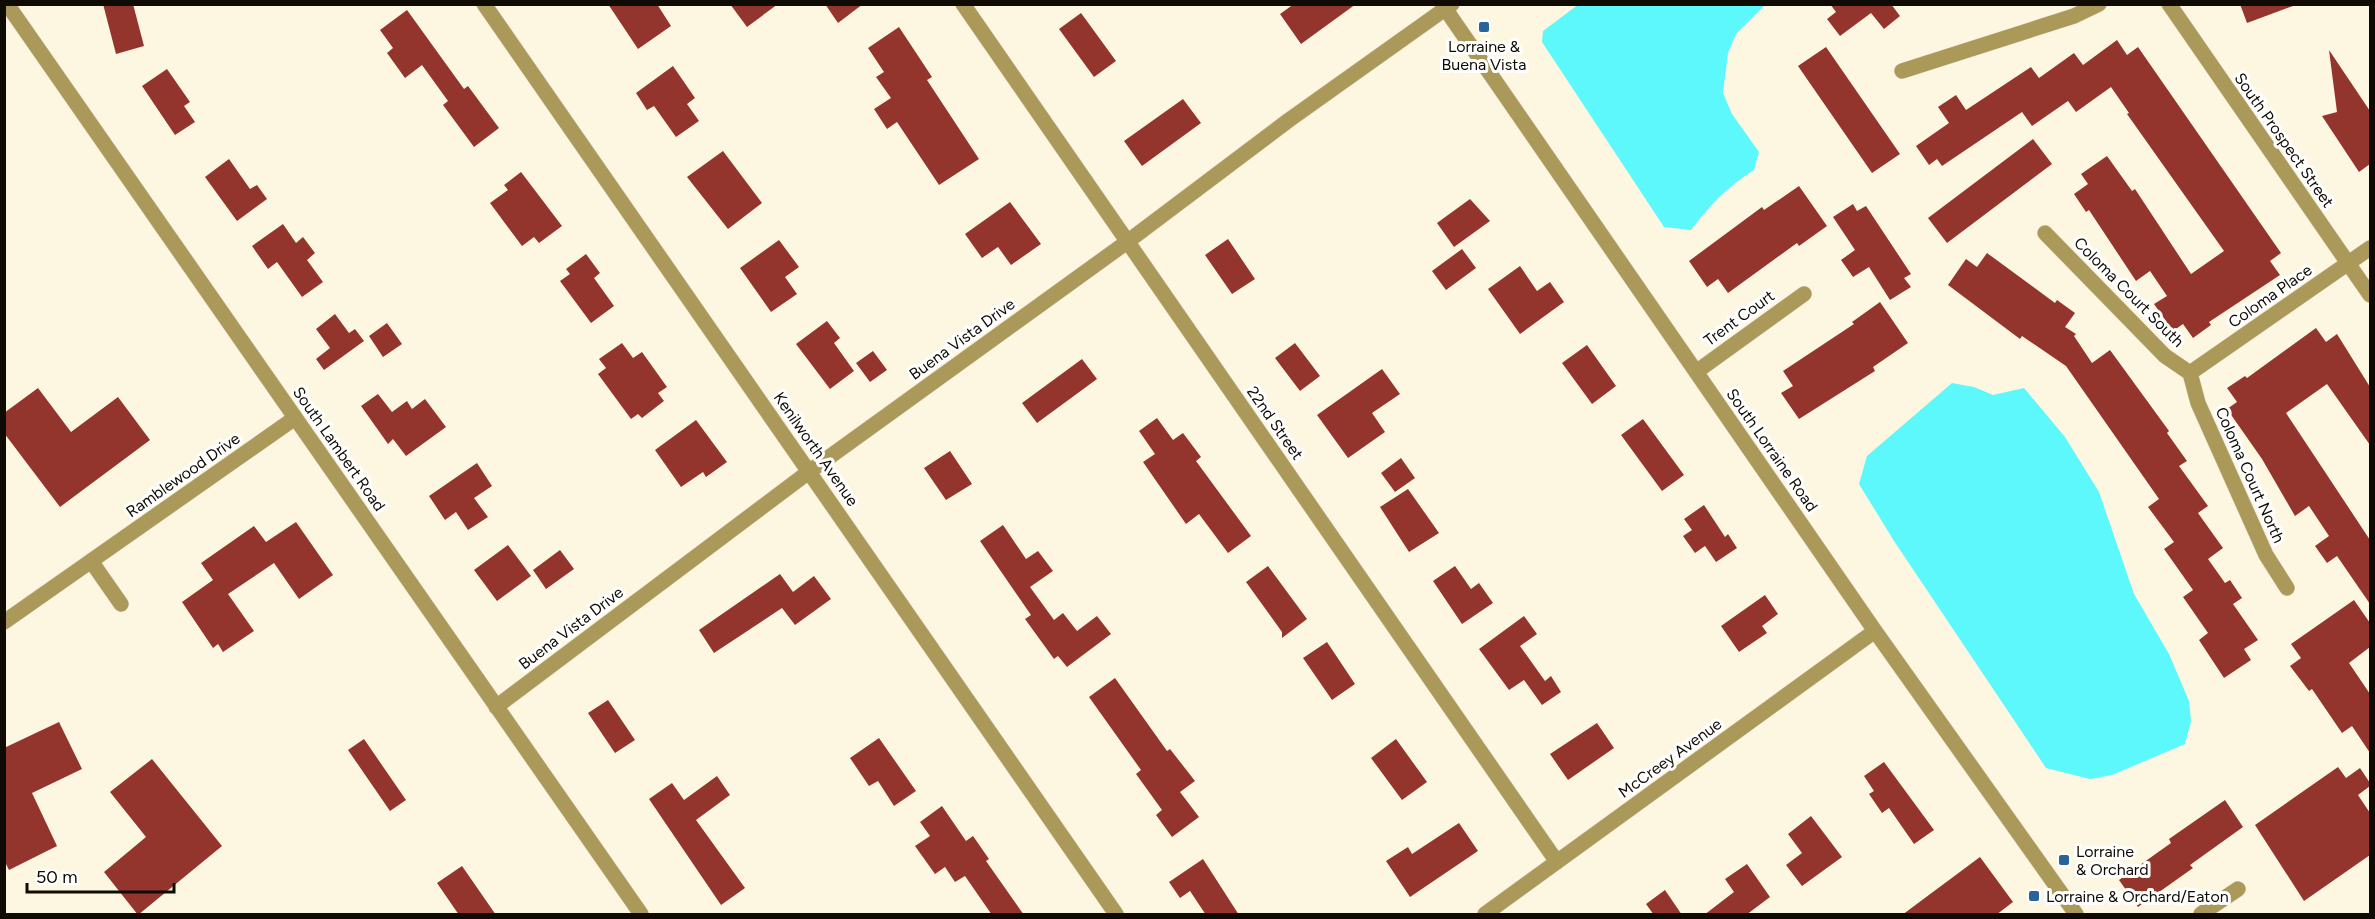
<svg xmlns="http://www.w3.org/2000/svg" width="2375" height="919" font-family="Figtree,sans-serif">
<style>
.water{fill:#5cf8fb}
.building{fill:#94352d}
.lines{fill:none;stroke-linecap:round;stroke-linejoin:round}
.street-casing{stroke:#d7d1be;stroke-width:16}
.street{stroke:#ab995a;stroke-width:15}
.poi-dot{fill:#2a639b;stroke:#fff;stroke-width:2}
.labels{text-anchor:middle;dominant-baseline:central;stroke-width:6;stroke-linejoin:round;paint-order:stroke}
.poi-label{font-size:16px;fill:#0f0b02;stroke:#fff;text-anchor:start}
.street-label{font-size:16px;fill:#0f0b02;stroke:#fff}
</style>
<rect width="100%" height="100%" fill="#fdf7e2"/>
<path class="water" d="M1579 4 1765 5 1736 34 1728 53 1723 93 1732 114 1759 152 1754 170C1728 186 1709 206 1691 230L1664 227 1542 42 1543 31Z
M1952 383 1974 387 1993 395 2024 388 2065 437 2099 492 2134 594 2169 654 2189 701 2191 721 2185 744 2112 775 2090 779 2046 768 1894 541 1859 484 1867 456Z"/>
<path class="building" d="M103 4H133L144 46 116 54Z
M608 4H657L671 26 638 49Z
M730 4H778L747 27Z
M825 4H863L838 23Z
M1294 4H1356L1301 44 1280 14Z
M1830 4H1891L1900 16 1884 29 1871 13 1840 36 1827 19 1836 12Z
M2240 4H2292L2293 6 2247 23Z
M407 10 464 89 468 86 499 128 474 147 443 105 448 101 422 65 405 78 387 53 393 48 380 30Z
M1081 13 1116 61 1094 77 1059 29Z
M899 27 932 77 927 80 979 159 939 185 897 122 887 129 874 109 891 98 876 77 884 72 868 48Z
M2117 40 2127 55 2138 47 2281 253 2270 261 2280 275 2209 322 2211 325 2193 338 2183 324 2173 331 2154 304 2167 296 2150 271 2136 281 2089 210 2086 212 2074 194 2088 184 2081 174 2107 156 2132 191 2135 189 2191 274 2224 251 2127 114 2129 113 2111 87 2076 112 2068 101 2032 126 2022 112 1942 166 1937 159 1929 165 1916 146 1949 123 1938 107 1956 95 1966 110 2031 67 2039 78 2074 53 2083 65Z
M1826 47 1900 154 1872 173 1798 66Z
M2329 50 2370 111V164L2359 172 2322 116 2337 112Z
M673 66 695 98 687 104 699 121 676 137 654 106 647 110 636 93Z
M167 69 190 102 184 106 195 122 175 135 142 86Z
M1183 99 1201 123 1142 166 1124 141Z
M2033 139 2052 164 1947 243 1928 218Z
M723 151 762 203 728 229 687 177Z
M229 159 250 189 257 185 267 199 237 221 205 177Z
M521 172 562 226 539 243 534 237 522 246 490 203 508 190 504 185Z
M1799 186 1827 226 1799 246 1797 243 1728 293 1718 279 1707 287 1689 261 1762 207 1764 210Z
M1470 199 1490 221 1454 247 1437 223Z
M1010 202 1041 244 1011 265 998 247 982 258 965 234Z
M1853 204 1857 211 1866 206 1911 274 1904 278 1911 287 1890 300 1869 267 1853 277 1841 260 1855 250 1833 217Z
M283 224 296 243 303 237 315 253 307 260 323 282 302 297 277 262 268 269 252 246Z
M1228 239 1255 279 1232 294 1205 255Z
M779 240 799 267 785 277 797 294 771 312 740 268Z
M1462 249 1476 268 1446 290 1432 271Z
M1987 253 2055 303 2057 300 2075 313 2065 327 2076 334 2074 336 2092 363 2110 350 2169 431 2167 433 2187 461 2179 466 2208 506 2198 513 2223 548 2208 559 2225 583 2230 580 2242 598 2233 604 2258 640 2244 649 2251 660 2224 678 2199 640 2208 633 2183 597 2193 590 2164 549 2174 542 2148 507 2159 499 2066 366 2022 336 2020 339 1948 285 1966 259 1977 267Z
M586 254 600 273 594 278 614 306 591 323 560 281 570 274 566 269Z
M1520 266 1537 291 1550 282 1564 302 1520 334 1488 289Z
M1880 302 1908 343 1873 367 1875 371 1799 419 1781 393 1793 386 1783 371 1854 324 1852 322Z
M335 314 349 333 355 329 364 341 324 370 316 359 330 348 316 329Z
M827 321 840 338 834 343 854 371 830 389 796 344Z
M387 323 402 344 383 357 369 336Z
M2316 328 2326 342 2337 334 2370 387V445L2327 384 2286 413 2370 540V604L2337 556 2327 563 2315 546 2329 536 2309 506 2295 516 2262 459 2227 409 2237 402 2227 388 2245 376 2247 378Z
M622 343 633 358 642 352 667 387 658 393 664 401 642 418 638 414 631 419 598 374 606 368 599 359Z
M1295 343 1320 376 1300 391 1275 358Z
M1587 345 1616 386 1592 404 1562 363Z
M873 351 887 370 870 382 856 363Z
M1082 359 1097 379 1037 423 1022 403Z
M1382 369 1400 394 1372 413 1385 432 1348 458 1317 415Z
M38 388 71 432 118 397 150 440 60 507 4 433V413Z
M378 394 392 412 407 401 412 409 425 399 446 427 406 456 393 439 388 444 361 406Z
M1157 418 1173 440 1183 433 1201 457 1196 461 1251 536 1228 553 1199 514 1186 524 1143 462 1155 454 1139 431Z
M1643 419 1684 475 1662 491 1621 435Z
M696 420 727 462 706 477 703 472 681 487 655 450Z
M950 451 972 484 946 500 924 468Z
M1401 458 1415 478 1395 492 1381 473Z
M477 463 492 486 474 498 488 517 468 530 456 512 445 520 429 496Z
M1408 489 1439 533 1409 552 1380 507Z
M1704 505 1725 537 1728 534 1737 548 1716 562 1705 546 1695 553 1683 536 1692 530 1684 519Z
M296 522 333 575 299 599 274 563 228 594 254 631 223 652 218 644 213 648 182 602 213 580 201 563 254 526 266 542Z
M1003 525 1026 559 1038 551 1053 571 1030 587 1054 620 1063 613 1077 631 1097 616 1111 634 1067 667 1058 656 1054 659 1025 619 1031 615 980 541Z
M508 545 531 576 497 601 474 570Z
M560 550 574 569 546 589 533 570Z
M1268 566 1307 619 1282 638V632L1246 582Z
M1455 566 1471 589 1479 583 1493 603 1462 624 1433 581Z
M780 574 793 592 814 576 831 599 795 625 782 608 714 653 699 630Z
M1765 595 1778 614 1762 626 1767 633 1739 652 1721 626Z
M2354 600 2370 623V647L2349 663 2370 694V753L2352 726 2342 733 2312 689 2309 691 2290 666 2301 658 2291 644Z
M1524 616 1537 634 1520 646 1545 681 1551 676 1561 692 1542 705 1524 680 1509 690 1479 649Z
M1327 642 1355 684 1332 700 1303 658Z
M1115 678 1167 751 1170 749 1195 781 1180 792 1199 817 1172 837 1156 815 1162 810 1136 774 1141 770 1089 697Z
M608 700 635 740 615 753 588 713Z
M59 722 82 769 32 793 57 846 9 870 4 860V748Z
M1597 723 1614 748 1568 780 1550 754Z
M879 738 916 791 894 806 878 781 869 786 850 758Z
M364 739 406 800 390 811 348 750Z
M1396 739 1427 782 1402 800 1371 758Z
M152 759 222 846 138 915 104 872 146 837 110 792Z
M1884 762 1934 830 1914 844 1889 808 1882 813 1869 794 1874 791 1864 776Z
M2338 767 2346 778 2360 768 2370 783V786L2358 795 2370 813V855L2304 901 2255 825Z
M717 776 730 795 696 820 745 888 721 905 649 799 672 783 684 800Z
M2225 800 2243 827 2190 865 2193 868 2138 907 2119 880 2171 843 2169 839Z
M942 806 966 841 973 836 989 859 986 861 1024 915H992L965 876 955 882 945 867 935 874 915 846 930 836 920 822Z
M1811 816 1842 857 1802 886 1786 865 1802 853 1788 834Z
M1459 823 1478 851 1410 897 1386 861 1408 847 1412 854Z
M1980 857 2013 902 1996 915H1902Z
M1203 859 1239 915H1206L1190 891 1180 898 1169 882Z
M1747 864 1770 897 1746 915H1704L1734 892 1725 879Z
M462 866 496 915H459L437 883Z
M1665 890 1682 915H1654L1646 904Z"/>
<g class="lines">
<g class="street-casing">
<path id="street" d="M7 4 641 914
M484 4 1116 914
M963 4 1557 862
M1442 4 1875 631 2076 914
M2169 4 2370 295
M1902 71 2074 16 2099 4
M2045 233 2165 356 2190 373
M1696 372 1804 294
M2190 373 2198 403 2266 555 2287 588
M2190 373 2370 248
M91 561 121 604
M4 622 295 418
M496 707 810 471 1127 242 1289 120 1452 4
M1485 914 1875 631
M2201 914 2238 889"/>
</g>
<use href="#street" class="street"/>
</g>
<g class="poi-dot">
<rect x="1478" y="21" width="12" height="12" rx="3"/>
<rect x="2058" y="854" width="12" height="12" rx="3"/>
<rect x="2028" y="890" width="12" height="12" rx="3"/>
</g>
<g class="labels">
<g class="poi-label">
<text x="1484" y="46" text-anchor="middle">Lorraine &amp;<tspan x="1484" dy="18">Buena Vista</tspan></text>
<text x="2076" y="851">Lorraine<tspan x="2076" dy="18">&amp; Orchard</tspan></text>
<text x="2046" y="896">Lorraine &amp; Orchard/Eaton</text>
</g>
<g class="street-label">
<text transform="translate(2284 140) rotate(55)">South Prospect Street</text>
<text transform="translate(2129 292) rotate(45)">Coloma Court South</text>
<text transform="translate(2270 296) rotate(-35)">Coloma Place</text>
<text transform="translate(1739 318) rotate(-36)">Trent Court</text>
<text transform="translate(962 339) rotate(-36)">Buena Vista Drive</text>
<text transform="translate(1275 423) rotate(55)">22nd Street</text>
<text transform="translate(339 449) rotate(55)">South Lambert Road</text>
<text transform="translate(816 449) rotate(55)">Kenilworth Avenue</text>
<text transform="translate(1772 450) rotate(55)">South Lorraine Road</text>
<text transform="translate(183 475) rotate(-35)">Ramblewood Drive</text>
<text transform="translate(2250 475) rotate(66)">Coloma Court North</text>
<text transform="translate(571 628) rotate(-37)">Buena Vista Drive</text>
<text transform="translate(1670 758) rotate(-36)">McCreey Avenue</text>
</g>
</g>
<rect width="2375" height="919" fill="none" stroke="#0f0b02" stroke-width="12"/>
<path d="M27 883v9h147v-9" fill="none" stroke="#0f0b02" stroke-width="3"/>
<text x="36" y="883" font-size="18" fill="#0f0b02" stroke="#ffffff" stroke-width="4.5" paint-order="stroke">50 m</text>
</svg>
